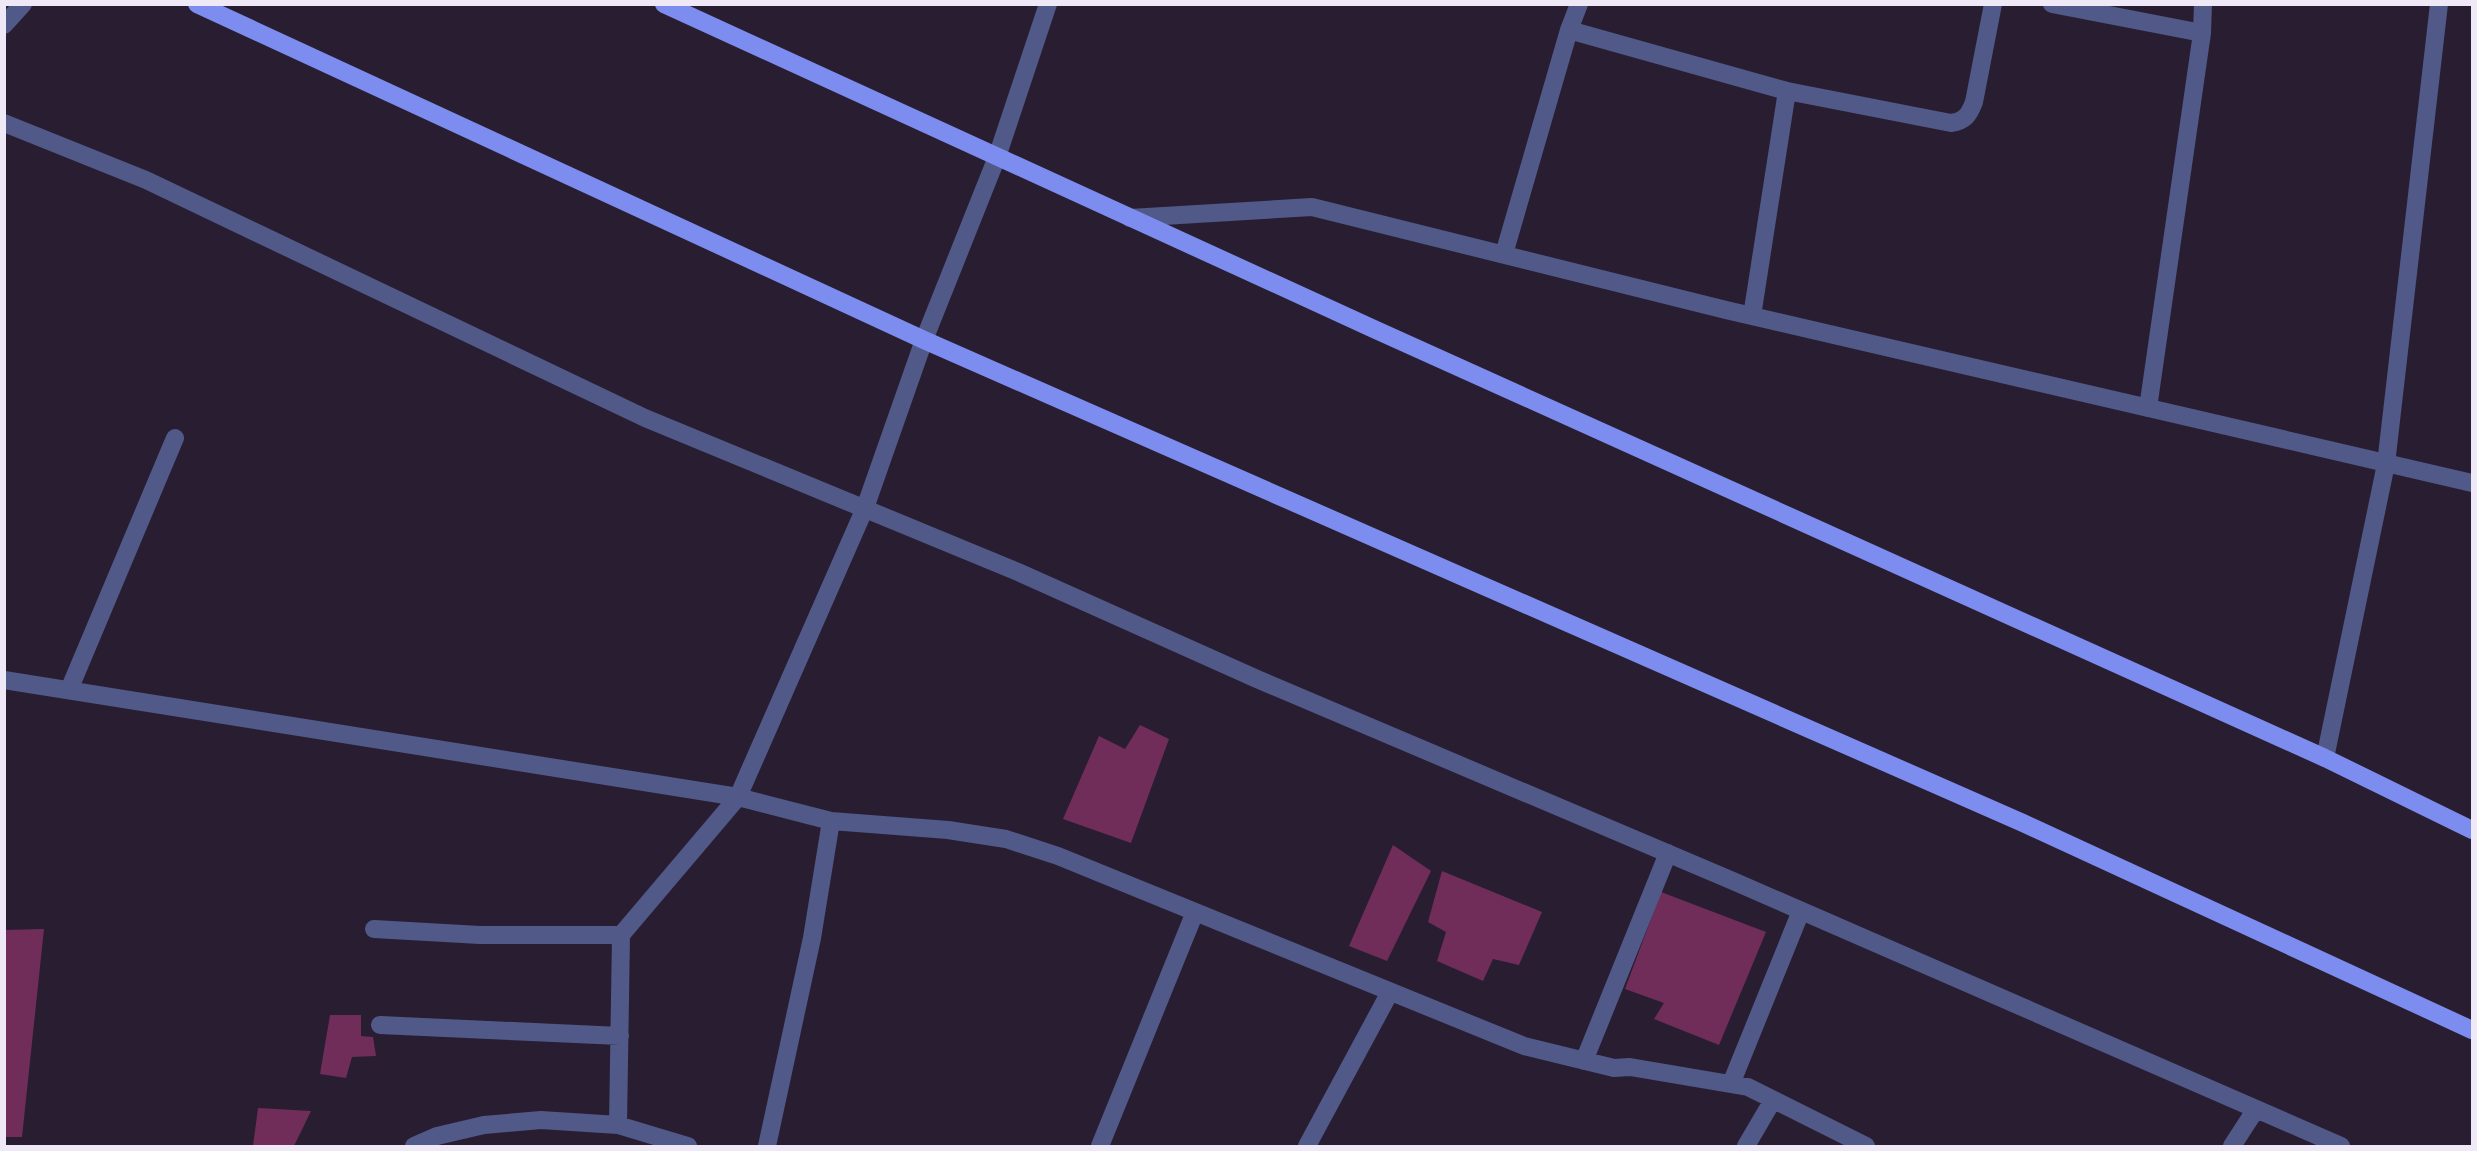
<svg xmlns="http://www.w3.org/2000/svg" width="2477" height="1151" font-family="'Zilla Slab',serif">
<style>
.building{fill:#702d5a}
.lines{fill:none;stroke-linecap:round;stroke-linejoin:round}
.minor{stroke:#505988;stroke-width:18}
.major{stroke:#7d8def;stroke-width:18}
</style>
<rect width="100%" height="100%" fill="#291d32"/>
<path class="building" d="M1140 725 1169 739 1131 843 1063 819 1099 736 1125 749Z
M1393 845 1431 871 1387 961 1349 946Z
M1442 871 1542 912 1519 965 1493 959 1483 981 1437 961 1446 932 1428 922Z
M1661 892 1766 932 1719 1045 1654 1019 1664 1003 1625 989Z
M44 929 22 1137H4V930Z
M330 1015H361V1036L373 1037 376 1056 352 1057 346 1078 320 1074Z
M258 1108 311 1111 294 1146H253Z"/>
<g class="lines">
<path class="minor" d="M2052 4 2202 33
M4 25 23 4
M1569 30 1787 91 1951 123C1965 121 1969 115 1974 102L1993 4
M4 123 146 180 645 418 1018 572 1257 679 1733 881 2341 1146
M1130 218 1312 207 1726 310 2472 483
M1504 254 1569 30 1579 4
M1752 316 1787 91
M2148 408 2202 33 2203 4
M4 680 738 797 831 821 948 830 1006 839 1058 856 1524 1046 1614 1068 1630 1067 1748 1087 1866 1146
M69 690 175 438
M2325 758 2386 464 2439 4
M374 929 480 935H621
M380 1025 620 1036
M1584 1061 1668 853
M1731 1084 1801 911
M618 1125 621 935 738 797 865 508 924 340 997 157 1048 4
M414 1146 437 1136 484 1125 541 1120 618 1125 688 1146
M767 1146 812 938 831 821
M1100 1146 1195 912
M1307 1146 1390 992
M1746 1146 1773 1100
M2232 1146 2256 1109"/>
<path class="major" d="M197 4 924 340 2023 823 2472 1030
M664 4 1376 330 2325 758 2472 830"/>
</g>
<rect width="2477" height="1151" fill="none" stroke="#efe8f6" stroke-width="12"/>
</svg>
